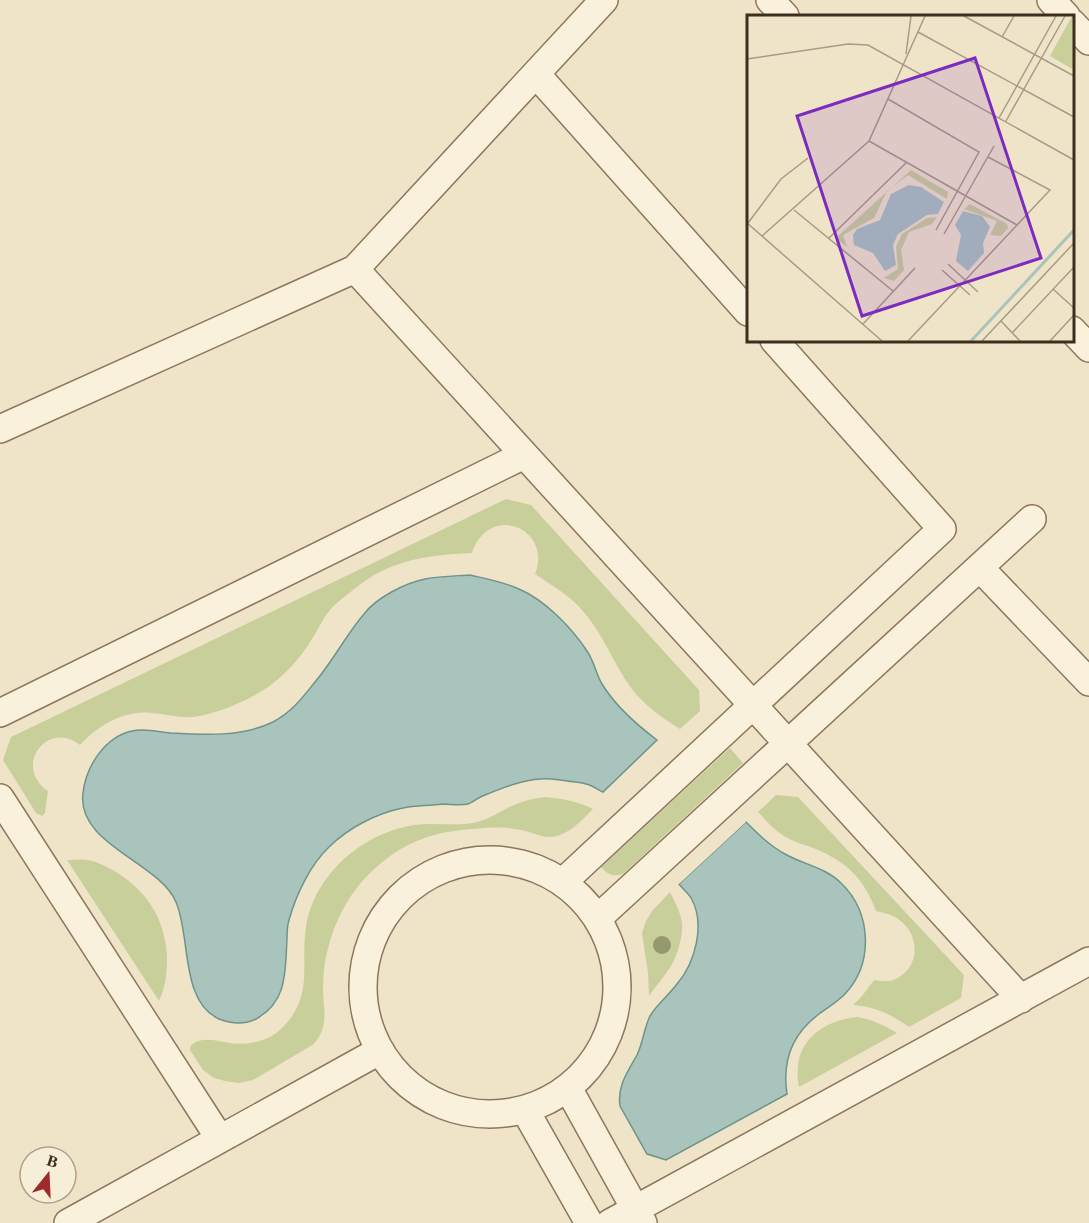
<svg xmlns="http://www.w3.org/2000/svg" width="1089" height="1223" font-family="Georgia,serif">
<style>
.green{fill:#c9cf9b}
.water{fill:#a9c4bc;stroke:#6f938a;stroke-width:1.5}
.pier{fill:#f0e4c8}
.lines{fill:none;stroke-linecap:round;stroke-linejoin:round}
.street-casing{stroke:#8d765c;stroke-width:30}
.street{stroke:#faf1dc;stroke-width:27}
.tree{fill:#96986f}
.inset-river{fill:none;stroke:#a9c4bc;stroke-width:3}
.inset-road{fill:none;stroke:#a89b85;stroke-width:1.5}
.view{fill:#7b2cbf;fill-opacity:0.15;stroke:#7b2cbf;stroke-width:3}
.inset-edge{fill:none;stroke:#3d2e20;stroke-width:3}
</style>
<rect width="100%" height="100%" fill="#f0e4c8"/>
<path class="green" d="M506 499 531 505 699 690 700 711 680 729C662 718 644 705 631 688 613 663 603 633 582 610 569 595 551 585 535 574 553 528 489 502 472 553 426 555 389 560 353 590 343 598 333 605 326 615 321 623 317 631 312 639 299 660 283 678 262 691 242 703 216 714 193 717 179 718 166 714 152 713 124 710 99 725 80 745 48 719 12 766 48 791L45 813 42 816 36 813 3 760 11 737Z
M730 748 743 763 623 874C613 877 608 875 601 867Z
M776 795 798 797 964 975 961 998 909 1027C891 1014 875 1007 853 1005L862 996 874 980C880 981 887 982 893 980 921 970 921 934 898 919 891 914 884 913 876 911 864 879 848 863 816 849 804 844 792 842 781 834 772 828 765 819 758 812Z
M545 797C563 799 577 801 593 809 582 820 569 835 552 837 542 838 532 832 521 830 517 829 512 829 508 828 495 827 484 828 472 829 435 832 409 840 380 864 344 893 323 942 323 988 323 1011 330 1024 314 1044L253 1080 239 1083 225 1081 214 1078 203 1070 190 1050 191 1045C203 1036 216 1041 230 1043 250 1045 269 1042 284 1026 314 994 300 965 306 927 314 875 362 833 414 825 435 822 456 827 477 822 486 820 494 815 502 811 516 803 529 799 545 797Z
M67 860C73 860 80 859 86 860 97 861 107 867 116 872 147 891 165 919 167 956 167 973 166 986 159 1001Z
M670 892C674 900 679 909 681 918 683 924 682 932 681 938 676 965 665 974 649 996L648 973 642 933 646 921 652 911Z
M858 1017C873 1020 884 1025 897 1033L799 1087C791 1045 818 1021 858 1017Z"/>
<path class="water" d="M470 575C487 579 504 582 519 589 545 600 572 628 587 651 594 661 596 674 602 684 616 707 637 725 657 740L603 792C598 790 592 785 586 784 580 782 573 782 567 781 558 780 549 778 541 779 522 780 502 788 485 795 479 797 473 802 468 804 460 806 450 804 442 804 429 806 415 805 403 808 377 813 348 828 329 847 310 865 296 895 289 920 287 926 287 933 287 939 285 971 288 1001 256 1019 244 1025 232 1024 219 1019 180 1001 191 937 176 902 159 862 76 844 83 793 86 766 105 737 132 731 145 728 159 732 171 733 205 735 242 737 273 722 292 712 302 698 315 682 333 661 346 635 364 614 376 598 405 583 425 579 440 576 455 576 470 575Z
M746 822C758 834 770 846 785 854 804 865 825 867 841 883 872 913 874 964 844 995 837 1002 827 1008 819 1014 792 1034 782 1061 787 1094L666 1160 647 1154 620 1106C617 1086 628 1071 637 1055 643 1043 644 1028 650 1016 657 1004 669 995 677 984 695 963 706 924 691 898 688 893 682 888 679 884Z"/>
<path class="pier" d="M744 820 746 822 679 884 677 882Z"/>
<g class="lines">
<g class="street-casing">
<path id="street" d="M770 0 785 16
M1051 0 1066 16
M1072 23 1089 41
M536 74 748 312
M355 269 1021 999
M1072 330 1089 348
M0 429 355 269 604 0
M980 568 1089 682
M0 713 524 455
M0 798 220 1139
M363 987a127 127 0 1 1 254 0a127 127 0 1 1-254 0Z
M563 882 942 529 774 340
M598 918 1032 519
M568 1088 643 1223
M525 1110 589 1223
M68 1223 379 1051
M610 1223 1089 961"/>
</g>
<use href="#street" class="street"/>
</g>
<circle class="tree" cx="662" cy="945" r="9"/>
<g transform="translate(747 15)">
<rect width="327" height="327" fill="#f0e4c8"/>
<path d="M325 1H327V55L303 41ZM164 155 201 177 200 184 161 160 140 176 127 203 96 220 100 232 91 225V221ZM223 189 260 209 261 213 254 221 243 220 250 206 217 194ZM190 202 185 209 162 217 154 235 157 255 147 266 137 263 151 254 149 232 155 219 180 203Z" fill="#c9cf9b"/>
<path d="M162 170 174 172 197 187 191 199 180 200 151 219 146 230 149 250 138 256 126 238 107 230 106 220 110 214 133 205 144 179ZM216 196 235 201 243 212 236 228 237 238 221 256 209 246 214 220 208 210Z" fill="#a9c4bc"/>
<path class="inset-river" d="M224 326 327 215"/>
<path class="inset-road" d="M217 1 327 61M171 17 327 102M255 22 267 1M159 39 164 1M0 44 101 29 121 30 327 145M141 84 232 137 189 215M252 103 309 1M259 106 318 1M122 126 270 210M47 195 146 276M0 208 135 326M1 208 34 164 61 143M197 219 247 131M15 221 122 126 178 1M82 223 160 147M201 249 231 277M195 255 223 280M306 274 327 293M254 306 273 326M116 309 168 253M265 318 327 252M161 326 303 175 241 142M235 326 327 228M303 326 327 300"/>
<path class="view" d="M228 43 294 243 115 301 50 101Z"/>
<rect width="327" height="327" class="inset-edge"/>
</g>
<g transform="translate(48 1175) rotate(18)"><circle r="28" fill="#f7eed8" stroke="#ada18e" stroke-width="1.5"/>
<path d="M0-4.5L10 22L0 15L-10 22Z" fill="#9e2a2b"/>
<text y="-9" font-size="16" font-weight="bold" text-anchor="middle" fill="#3d2e20">B</text>
</g>
</svg>
